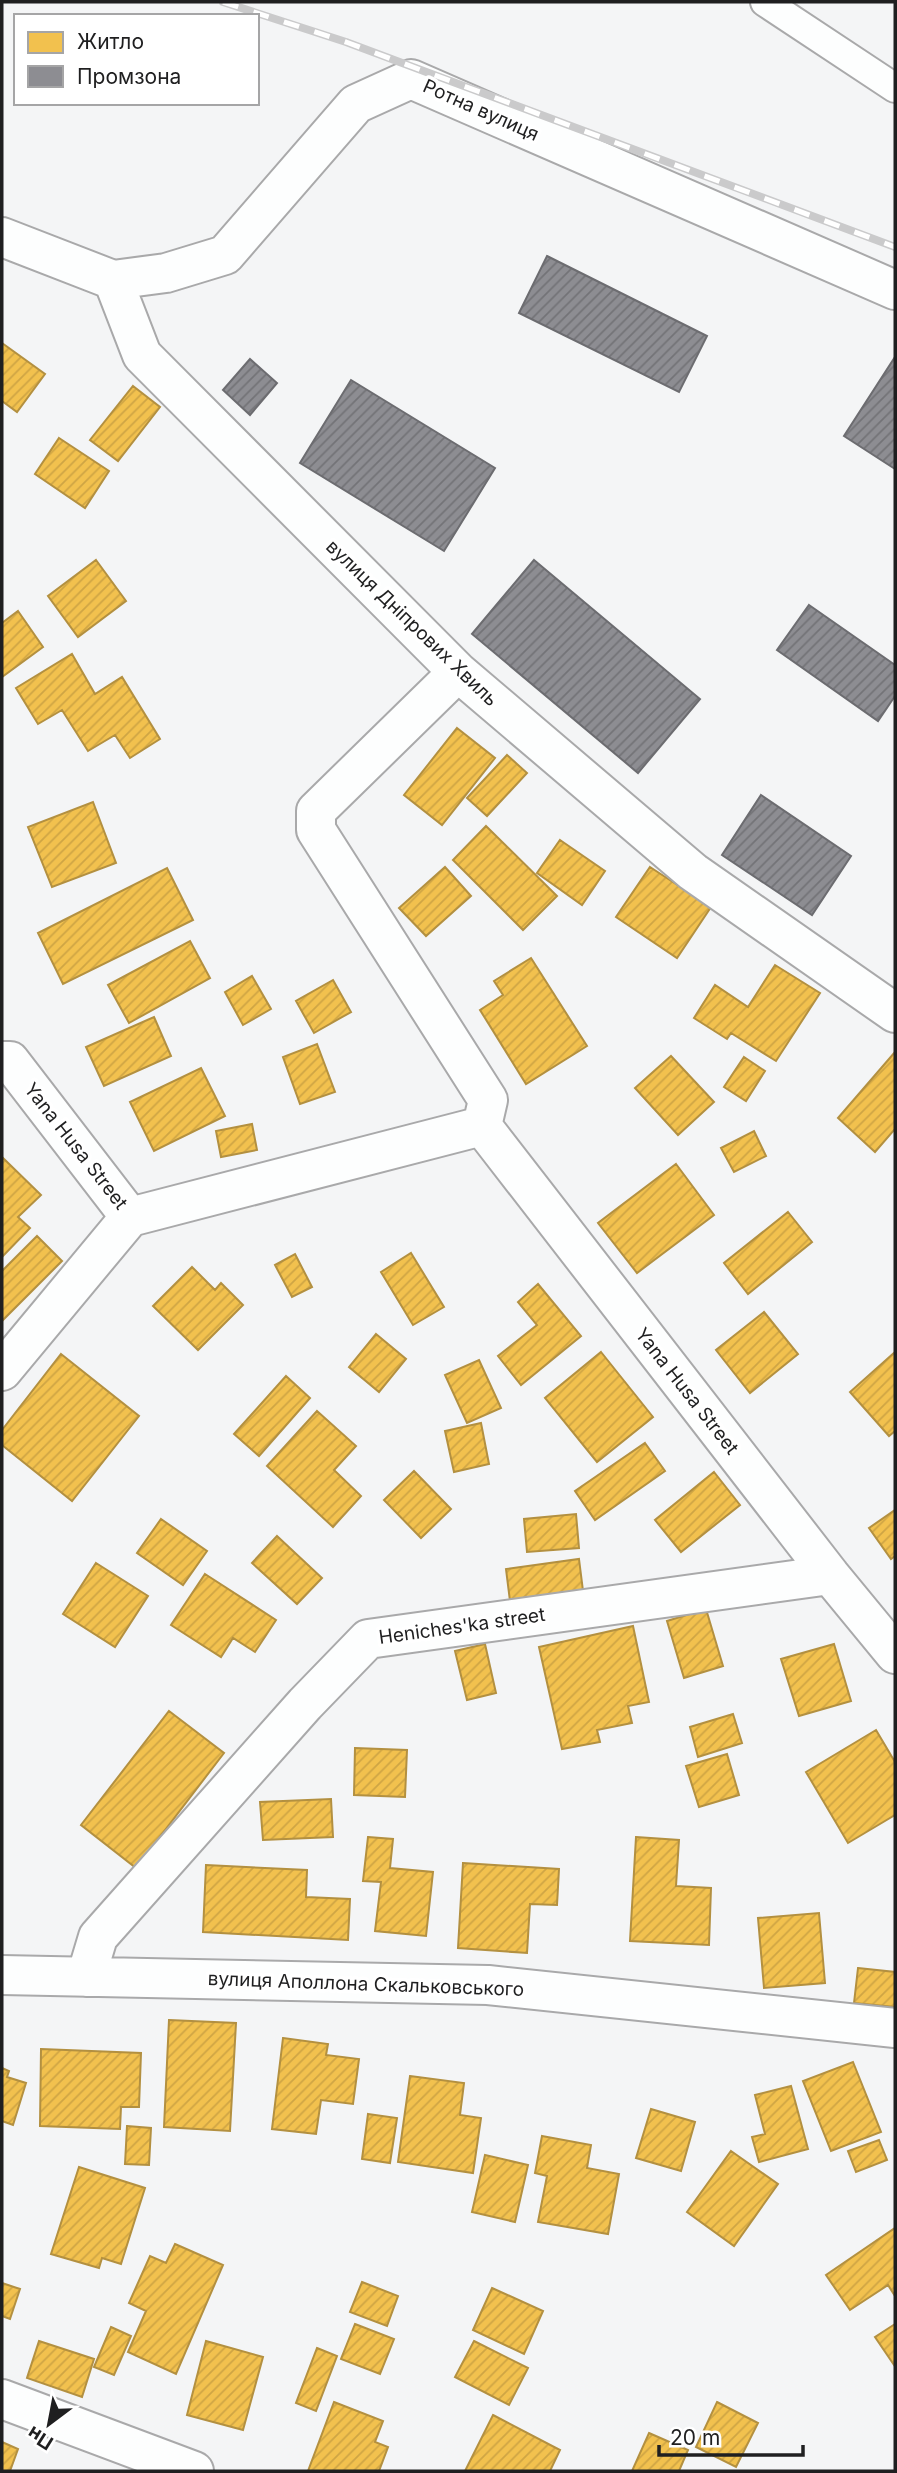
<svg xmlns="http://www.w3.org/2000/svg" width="897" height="2473" font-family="Inter,sans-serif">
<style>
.homes{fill:url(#homes-hatch);stroke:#b39040;stroke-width:2}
.industry{fill:url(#industry-hatch);stroke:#6c6c70;stroke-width:2}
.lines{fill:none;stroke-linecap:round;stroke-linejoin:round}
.service-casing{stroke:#a9a9aa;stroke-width:32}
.minor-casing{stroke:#a9a9aa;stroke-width:42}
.service{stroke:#fdfefe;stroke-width:28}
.minor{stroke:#fdfefe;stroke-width:38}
.rail-casing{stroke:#cacacb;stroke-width:8}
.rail{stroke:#fff;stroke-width:5;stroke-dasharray:16;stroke-linecap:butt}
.labels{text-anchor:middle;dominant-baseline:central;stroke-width:7;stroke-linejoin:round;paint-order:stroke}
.street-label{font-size:19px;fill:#1f1f20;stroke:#fff}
</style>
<defs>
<pattern id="homes-hatch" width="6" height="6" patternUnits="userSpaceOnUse" patternTransform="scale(1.75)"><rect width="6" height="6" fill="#f2c14e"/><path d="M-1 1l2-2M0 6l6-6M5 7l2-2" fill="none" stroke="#cfa544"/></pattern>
<pattern id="industry-hatch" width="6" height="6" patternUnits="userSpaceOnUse" patternTransform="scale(1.75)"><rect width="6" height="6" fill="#8d8d92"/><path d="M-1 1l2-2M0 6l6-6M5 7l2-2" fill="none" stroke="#737377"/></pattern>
</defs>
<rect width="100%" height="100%" fill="#f4f5f6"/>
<path class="homes" d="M2 343 45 374 17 412 2 401Z
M133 386 160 407 118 461 90 440Z
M59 438 109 471 85 508 35 474Z
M96 560 126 601 78 637 48 596Z
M18 611 43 647 2 677V623Z
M72 654 95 694 122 677 160 739 130 758 115 735 88 751 62 710 38 724 16 688Z
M457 728 495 758 442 825 404 795Z
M507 755 527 773 487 816 467 798Z
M93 802 116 863 52 887 28 827Z
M486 826 557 896 523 930 453 860Z
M560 840 605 871 582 905 537 873Z
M445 867 471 896 426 936 399 908Z
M650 867 711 907 677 958 616 917Z
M167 868 193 920 63 984 38 933Z
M190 941 210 978 129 1023 108 985Z
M531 958 587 1046 526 1084 480 1010 503 995 494 981Z
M775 965 820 993 776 1061 731 1033 727 1039 694 1018 715 985 748 1007Z
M252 976 271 1009 243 1025 225 992Z
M333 980 351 1012 314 1033 296 1001Z
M154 1017 171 1056 104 1086 86 1047Z
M317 1044 335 1092 300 1104 283 1057Z
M895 1052V1129L875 1152 838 1118Z
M671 1056 714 1102 678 1135 635 1088Z
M744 1057 765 1071 746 1101 724 1087Z
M201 1068 225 1116 154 1151 130 1102Z
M252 1124 257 1150 221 1157 216 1131Z
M754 1131 766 1156 734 1172 721 1148Z
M2 1157 41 1195 18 1217 30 1228 2 1257Z
M676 1164 714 1215 637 1273 598 1223Z
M788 1212 812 1242 748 1294 724 1263Z
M37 1236 62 1261 2 1321V1271Z
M411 1253 444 1307 413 1325 381 1272Z
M295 1254 312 1287 292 1297 275 1265Z
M192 1267 215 1290 221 1283 243 1305 198 1350 153 1306Z
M538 1284 581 1336 521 1385 498 1356 537 1325 518 1302Z
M764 1312 798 1354 750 1393 716 1350Z
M376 1334 406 1359 379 1392 349 1367Z
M601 1352 653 1417 597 1462 545 1398Z
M895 1352V1431L889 1436 850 1392Z
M61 1354 139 1416 72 1501 2 1445V1430Z
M479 1360 501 1408 467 1423 445 1375Z
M286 1376 310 1398 259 1456 234 1434Z
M317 1411 356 1446 334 1470 361 1496 333 1527 267 1466Z
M481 1423 489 1464 454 1472 445 1431Z
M645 1443 665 1471 595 1520 575 1491Z
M414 1471 451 1509 421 1538 384 1500Z
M714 1472 740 1505 681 1552 655 1520Z
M895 1510V1556L891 1559 869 1528Z
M576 1514 579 1548 527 1552 524 1519Z
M161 1519 207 1551 183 1585 137 1553Z
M277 1536 322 1578 297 1604 252 1563Z
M579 1559 583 1591 510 1601 506 1569Z
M96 1563 148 1596 115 1647 63 1614Z
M205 1574 276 1620 255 1652 233 1638 221 1657 171 1625Z
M706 1609 723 1666 684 1678 667 1621Z
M633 1626 649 1702 628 1706 632 1723 597 1730 600 1742 562 1749 539 1647Z
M485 1644 496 1693 467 1700 455 1651Z
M834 1644 851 1701 799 1716 781 1659Z
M169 1711 224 1753 136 1868 81 1825Z
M733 1714 742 1743 698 1757 690 1727Z
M876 1730 895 1762V1815L848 1843 806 1772Z
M355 1748 407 1750 405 1797 354 1795Z
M727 1754 739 1795 699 1807 686 1766Z
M331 1799 333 1837 263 1840 260 1802Z
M368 1837 393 1839 390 1868 433 1872 426 1936 375 1931 381 1882 363 1881Z
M636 1837 679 1840 676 1886 711 1888 709 1945 630 1941Z
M463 1863 559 1869 557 1905 530 1904 527 1953 458 1948Z
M206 1865 307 1870 306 1897 350 1899 348 1940 203 1932Z
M819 1913 825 1983 764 1988 758 1918Z
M858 1968 895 1972V2007L854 2003Z
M169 2020 236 2023 230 2131 164 2127Z
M283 2038 328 2044 326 2055 359 2059 353 2104 321 2100 316 2134 272 2129Z
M41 2049 141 2053 139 2107H121L120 2129 40 2126Z
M853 2062 881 2132 831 2151 803 2081Z
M2 2068 9 2071 7 2077 26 2083 13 2125 2 2121Z
M410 2076 464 2083 460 2115 481 2118 473 2173 398 2162Z
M791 2086 808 2149 759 2162 752 2137 765 2134 755 2095Z
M651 2109 695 2122 681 2171 636 2158Z
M368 2114 397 2118 390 2163 362 2159Z
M127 2126 151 2128 149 2165 125 2164Z
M542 2136 591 2145 587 2168 619 2174 608 2234 538 2222 547 2176 535 2173Z
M879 2140 887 2160 856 2172 848 2151Z
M731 2151 778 2184 734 2246 687 2212Z
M485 2155 528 2165 515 2222 472 2212Z
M79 2167 145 2188 121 2264 102 2258 99 2268 51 2254Z
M895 2228V2296L888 2285 850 2310 826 2275Z
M175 2244 223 2265 176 2374 128 2352 146 2311 129 2303 150 2256 166 2263Z
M362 2282 398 2296 387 2326 350 2312Z
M2 2283 20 2289 10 2319 2 2316Z
M492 2288 543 2311 524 2354 473 2330Z
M355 2324 394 2339 380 2374 341 2359Z
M895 2324V2364L894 2365 875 2337Z
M111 2327 131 2336 114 2375 94 2367Z
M39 2341 94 2359 82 2397 27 2378Z
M206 2341 263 2357 243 2430 187 2415Z
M474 2341 528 2368 509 2405 455 2377Z
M317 2348 337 2356 316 2411 296 2403Z
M334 2402 383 2421 375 2442 388 2447 379 2471H308Z
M717 2402 758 2423 736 2467 696 2447Z
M493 2415 560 2450 550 2471H465Z
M649 2433 688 2450 679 2471H632Z
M2 2442 18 2449 10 2471H2Z"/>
<path class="industry" d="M547 256 707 336 679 392 519 313Z
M895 357V469L844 436Z
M250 359 277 383 250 415 223 390Z
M351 380 495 468 444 551 300 463Z
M534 560 700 699 638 773 472 634Z
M809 605 895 665V696L878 721 777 650Z
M761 795 851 856 812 915 722 855Z"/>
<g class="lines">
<g class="service-casing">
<path id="service" d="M765 2 895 88"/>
</g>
<g class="minor-casing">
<path id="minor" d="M2 237 113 280 142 355 458 672 693 872 895 1013
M113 280 166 273 225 255 356 104 411 79 895 290
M458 672 316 811V830L488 1100 482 1126
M2 1061H10L130 1217 482 1126 830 1575 895 1654
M2 1371 130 1217
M2 1975 488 1985 895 2028
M86 1977 98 1937 305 1704 368 1639 830 1575
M2 2399 194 2471"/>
</g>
<use href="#service" class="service"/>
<use href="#minor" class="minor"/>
<g class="rail-casing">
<path id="rail" d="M223 2 346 42 895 247"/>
</g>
<use href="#rail" class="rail"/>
</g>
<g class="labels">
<g class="street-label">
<text transform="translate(481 110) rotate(24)">Ротна вулиця</text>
<text transform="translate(412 623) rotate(44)">вулиця Дніпрових Хвиль</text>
<text transform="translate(76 1146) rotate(52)">Yana Husa Street</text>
<text transform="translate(687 1391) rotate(52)">Yana Husa Street</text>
<text transform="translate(462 1626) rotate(-8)">Heniches'ka street</text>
<text transform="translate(366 1984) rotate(2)">вулиця Аполлона Скальковського</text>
</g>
</g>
<rect width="897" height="2473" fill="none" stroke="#1f1f20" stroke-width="7"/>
<rect x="14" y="14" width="245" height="91" fill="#ffffff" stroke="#a5a5a6" stroke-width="2"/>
<rect x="28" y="32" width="35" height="21" fill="#f2c14e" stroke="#a5a5a6" stroke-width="2"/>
<text x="77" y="49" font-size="21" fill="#1f1f20">Житло</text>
<rect x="28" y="66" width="35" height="21" fill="#8d8d92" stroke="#a5a5a6" stroke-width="2"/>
<text x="77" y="84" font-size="21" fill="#1f1f20">Промзона</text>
<g transform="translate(49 2424) rotate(212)" stroke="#ffffff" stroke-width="5" paint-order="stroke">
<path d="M0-5L12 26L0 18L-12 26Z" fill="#1f1f20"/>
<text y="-10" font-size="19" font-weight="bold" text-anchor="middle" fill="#1f1f20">Пн</text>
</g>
<path d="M659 2445v10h144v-10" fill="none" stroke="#1f1f20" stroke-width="3.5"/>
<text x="670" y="2445" font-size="21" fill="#1f1f20" stroke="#ffffff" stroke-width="5" paint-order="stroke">20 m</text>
</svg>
